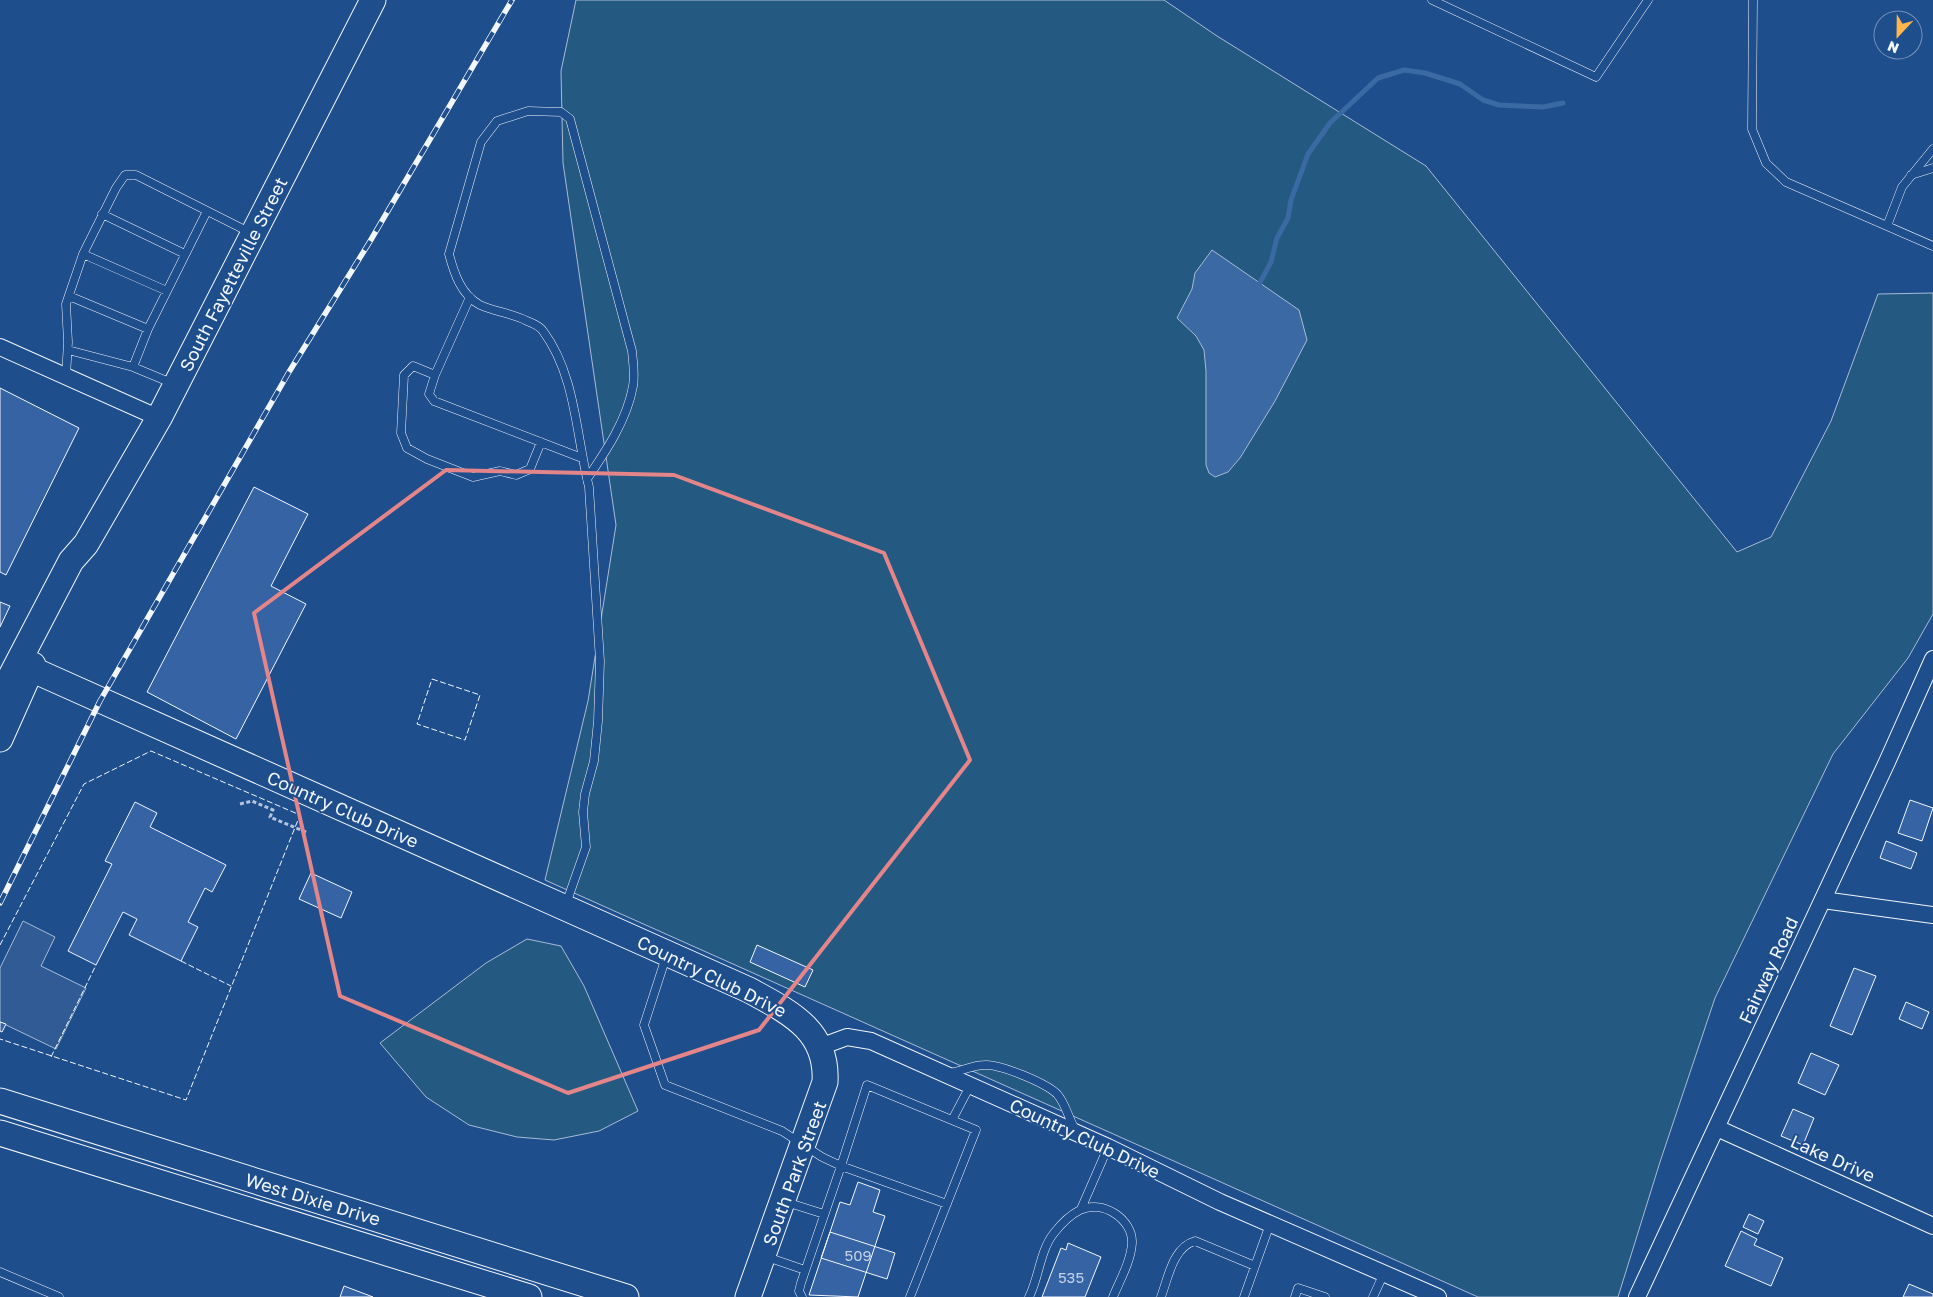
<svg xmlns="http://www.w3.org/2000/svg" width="1933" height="1297" font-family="'Golos Text',sans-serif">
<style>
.green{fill:#245a82;stroke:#a8bbd7}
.parking{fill:#305b95;stroke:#a8bbd7}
.water{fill:#3b69a3;stroke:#a8bbd7}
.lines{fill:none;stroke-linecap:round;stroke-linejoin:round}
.stream{stroke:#3b69a3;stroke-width:5}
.building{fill:#3563a3;stroke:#f2f6ff}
.service-casing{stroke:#f2f6ff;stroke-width:9}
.minor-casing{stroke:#f2f6ff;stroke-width:18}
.primary-casing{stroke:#f2f6ff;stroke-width:27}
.path{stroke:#b3c4dc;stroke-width:3;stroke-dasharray:4 2.5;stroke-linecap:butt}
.service{stroke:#1f4e8c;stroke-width:8}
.minor{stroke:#1f4e8c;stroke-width:16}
.primary{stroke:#1f4e8c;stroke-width:25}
.rail-casing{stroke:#f2f6ff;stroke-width:5.5}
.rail{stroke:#1f4e8c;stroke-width:4;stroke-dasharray:11;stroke-linecap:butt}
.fence{stroke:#f2f6ff;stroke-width:1;stroke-dasharray:6 2.5;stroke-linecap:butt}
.marked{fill:none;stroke:#e38589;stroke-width:4;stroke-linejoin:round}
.labels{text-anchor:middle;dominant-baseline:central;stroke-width:4;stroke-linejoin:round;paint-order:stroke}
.number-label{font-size:15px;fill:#c3d1e8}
.street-label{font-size:18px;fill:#f2f6ff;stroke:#1f4e8c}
</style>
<rect width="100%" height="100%" fill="#1f4e8c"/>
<path class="green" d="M576 0H1164L1217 36 1426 166 1737 552 1771 537 1831 421 1878 294 1933 293V614L1908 658 1833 754 1715 998 1660 1162 1618 1297H1478L545 880 588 701 616 525 563 163 561 71Z
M527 939 561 946 584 986 638 1111 599 1131 554 1140 517 1137 469 1125 426 1097 380 1043 486 963Z"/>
<path class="parking" d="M23 921 55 937 41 966 86 988 56 1049 0 1022V968Z"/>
<path class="water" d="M1212 250 1299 310 1307 340 1275 401 1240 458 1228 472 1215 477 1209 473 1206 465V371L1204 350 1196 336 1177 318 1192 289 1195 273Z"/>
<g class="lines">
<path class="stream" d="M1256 290 1271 262 1277 238 1288 218 1291 200 1308 154 1330 123 1378 78 1404 70 1425 73 1460 84 1483 100 1499 105 1543 107 1563 103"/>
</g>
<path class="building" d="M0 388 79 428 6 575 0 572Z
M254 487 308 514 271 586 306 604 236 739 147 692Z
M0 602 10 606 0 627Z
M1910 800 1933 808 1922 841 1898 833Z
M135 802 157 813 150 827 226 865 212 892 205 888 188 922 198 927 181 961 129 935 137 919 123 912 96 965 68 951 112 864 105 861Z
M1886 841 1917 853 1911 869 1880 858Z
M311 873 352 892 341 918 299 899Z
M757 945 813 970 805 987 750 962Z
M1854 968 1876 976 1852 1035 1830 1026Z
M1906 1002 1929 1012 1922 1029 1899 1019Z
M0 1022 6 1024 2 1032 0 1031Z
M1811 1053 1839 1065 1825 1095 1798 1083Z
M1793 1109 1814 1118 1803 1145 1781 1136Z
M858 1182 880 1190 873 1212 885 1216 858 1297 809 1295 840 1202 850 1205Z
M1749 1214 1764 1221 1758 1234 1743 1227Z
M1741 1231 1757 1239 1754 1245 1783 1258 1771 1286 1725 1266Z
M830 1232 895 1253 887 1279 821 1258Z
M1068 1243 1101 1257 1085 1297H1042L1061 1248 1066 1250Z
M1909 1284 1933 1294V1297H1903Z
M344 1286 373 1297H340Z"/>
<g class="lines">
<g class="service-casing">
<path id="service" d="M1432 0 1596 77 1648 0
M1753 0 1752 129 1766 163 1786 182 1933 246
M1911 175 1933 168
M102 214 185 254
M1887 226 1902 187 1933 149
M83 254 167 291
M69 296 148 329
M68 350 133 367 174 384
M133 367 148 329 207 211
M435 375 470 297
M66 376 68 342 66 304 83 254 116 188 125 175H136L249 232
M541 442 530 469 516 475 500 471 473 477 427 459 407 448 401 433 404 375 413 366 435 375 429 394 434 401 582 458
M566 904 586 847 583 812 585 794 594 761 598 721 600 661 589 487C576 436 576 375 543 331 540 326 532 323 527 321 512 313 495 312 480 305 461 295 454 273 449 254L481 142 497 121 528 111 561 112 570 119 632 351C633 362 635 375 633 386 627 420 606 451 587 479
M666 957 644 1025 665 1085 782 1131 822 1157 841 1166 867 1085 976 1130 910 1297
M950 1073C962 1071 973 1065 985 1065 1000 1064 1046 1083 1057 1094 1066 1104 1068 1118 1075 1129
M952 1120 970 1086
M786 1202 824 1214
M1081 1209 1108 1147
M767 1257 805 1270
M0 1272 59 1297
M802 1297 799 1291 801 1283 841 1166 947 1204
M1029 1297C1039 1278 1040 1250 1054 1233 1061 1224 1070 1215 1080 1210 1102 1199 1133 1219 1132 1243 1131 1261 1120 1280 1113 1297
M1161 1297C1168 1278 1173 1247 1195 1241L1255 1266
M1244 1297 1270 1224
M1295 1297 1298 1288 1325 1297
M1373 1297 1384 1273"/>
</g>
<g class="minor-casing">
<path id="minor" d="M0 347 159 418
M1823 900 1933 915
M820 1047 847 1037 871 1041 1108 1147 1220 1202 1438 1297
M1717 1128 1933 1226
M1637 1297 1887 762 1933 659"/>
</g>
<g class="primary-casing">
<path id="primary" d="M31 669 749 990C789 1012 828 1030 825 1082L748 1297
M0 697 71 561 86 544 159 418 373 0
M0 739 33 665
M0 1101 626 1297
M0 1133 529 1297"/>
</g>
<path class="path" d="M240 804 252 801 273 810 270 817 308 833"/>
<use href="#service" class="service"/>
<use href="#minor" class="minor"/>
<use href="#primary" class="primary"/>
<g class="rail-casing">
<path id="rail" d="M0 903 100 701 289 372 369 243 512 0"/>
</g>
<use href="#rail" class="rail"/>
<path class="fence" d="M432 679 480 695 465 740 417 724Z
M0 945 84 784 151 751 300 815 186 1100 0 1039
M181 961 231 986
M51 1057 96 965"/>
</g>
<path class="marked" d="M446 470 674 475 884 553 970 760 759 1030 568 1093 340 996 254 613Z"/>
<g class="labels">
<g class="number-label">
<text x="858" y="1255">509</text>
<text x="1071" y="1277">535</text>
</g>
<g class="street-label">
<text transform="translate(233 274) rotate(-63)">South Fayetteville Street</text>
<text transform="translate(343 809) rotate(24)">Country Club Drive</text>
<text transform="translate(1768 970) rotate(-65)">Fairway Road</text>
<text transform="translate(712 976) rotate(26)">Country Club Drive</text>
<text transform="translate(1085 1138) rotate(25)">Country Club Drive</text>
<text transform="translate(1833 1158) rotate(24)">Lake Drive</text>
<text transform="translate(794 1173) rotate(-70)">South Park Street</text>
<text transform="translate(313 1199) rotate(17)">West Dixie Drive</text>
</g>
</g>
<g transform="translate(1898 35) rotate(202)"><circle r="24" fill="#1f4e8c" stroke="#7391ba"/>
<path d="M0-4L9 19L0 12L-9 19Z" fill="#ffb74d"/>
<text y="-8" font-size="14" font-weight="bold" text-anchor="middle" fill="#f2f6ff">N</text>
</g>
</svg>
